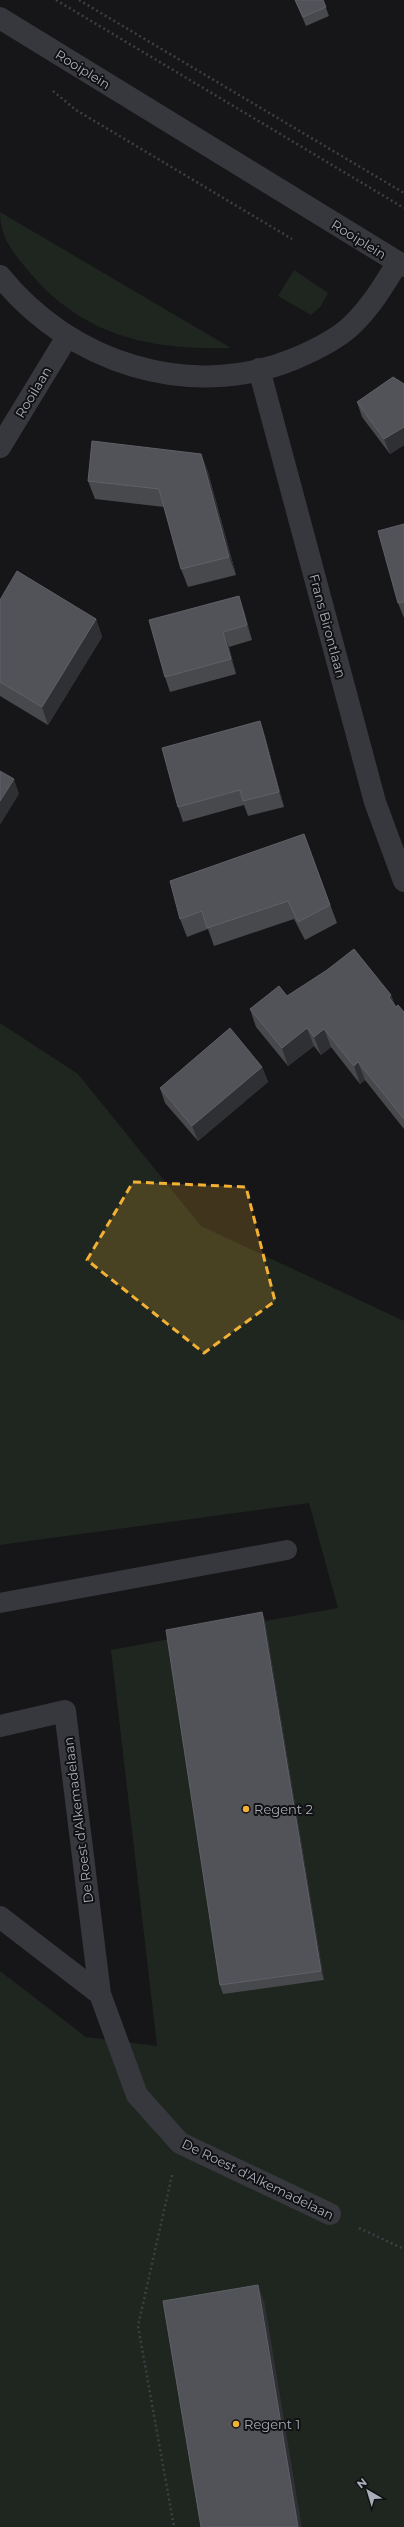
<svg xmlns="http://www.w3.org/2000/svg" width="404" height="2527" font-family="Montserrat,sans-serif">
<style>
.green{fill:#1e261f}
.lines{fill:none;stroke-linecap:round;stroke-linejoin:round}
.path{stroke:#3d3f44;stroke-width:2.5;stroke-dasharray:2 3;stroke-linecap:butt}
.lane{stroke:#37383d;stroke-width:20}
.street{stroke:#37383d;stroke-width:22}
.wall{fill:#47494d}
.shaded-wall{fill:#2f3033}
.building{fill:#525359;stroke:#5f6168}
.marked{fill:#f2b134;fill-opacity:0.2;stroke:#f2b134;stroke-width:3;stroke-dasharray:8 5;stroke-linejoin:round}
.poi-dot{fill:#f2b134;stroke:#111113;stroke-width:1.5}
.labels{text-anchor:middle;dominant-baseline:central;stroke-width:4;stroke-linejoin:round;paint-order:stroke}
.street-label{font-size:13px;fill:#a8adb8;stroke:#111113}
.poi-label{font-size:13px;fill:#a8adb8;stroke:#111113;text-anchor:start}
</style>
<rect width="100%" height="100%" fill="#161618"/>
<path class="green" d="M0 212 231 348C148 350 81 336 26 268 11 250 0 236 0 212Z
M294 270 328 293 321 306 311 315 278 296Z
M0 1023 78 1074 201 1226 404 1321V2527H302L265 2304 205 2527H0V1971L86 2037 157 2046 111 1650 170 1639 324 1980 265 1621 338 1608 309 1503 0 1545Z"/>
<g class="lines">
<path class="path" d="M56 0 404 208
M79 0 404 193
M53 91 76 110 292 239
M172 2175 138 2326 174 2527
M359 2228 404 2249"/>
<path class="lane" d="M0 1603 287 1550"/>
<path class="street" d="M0 18 404 266
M0 276C69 362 189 402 294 359 313 351 336 340 351 326 371 307 384 285 398 262
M259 369 375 802 404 881
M0 447 67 337
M0 1726 65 1711 100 1994 137 2095 180 2143 330 2214
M0 1917 100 1994"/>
</g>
<path class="wall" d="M295 0H323L329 16 306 26Z
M404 384V445L390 454 362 417 357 402Z
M201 454 208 472 236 575 188 587 181 569 164 507 95 499 88 481Z
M404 524V618L398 603Z
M0 600 96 619 102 637 48 725 0 696Z
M244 611 252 640 229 647 236 674 170 692 165 677Z
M260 721 265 736 284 807 248 816 244 805 183 822 178 807Z
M304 834 337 923 305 940 294 919 214 946 208 929 187 937 180 919Z
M391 995 394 1003 396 1007 404 1012V1129L365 1080 360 1084 331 1047 321 1055 314 1046 288 1066 256 1027 250 1009 287 996Z
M262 1067 268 1082 198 1141 165 1103 160 1088Z
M262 1612 265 1621 324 1980 223 1994 220 1985Z"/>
<path class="shaded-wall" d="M404 427V445L390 454 384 439Z
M201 454 208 472 236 575 229 557Z
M239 596 244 611 252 640 247 625Z
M96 619 102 637 48 725 42 707Z
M223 632 229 647 236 674 231 659Z
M260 721 265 736 284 807 279 792Z
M14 779 19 794 0 825V801Z
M391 995 397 1013 389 997Z
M307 1028 314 1046 288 1066 282 1048Z
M324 1029 331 1047 321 1055 314 1037Z
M358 1062 365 1080 360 1084 354 1066Z
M262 1067 268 1082 198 1141 192 1126Z
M262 1612 265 1621 324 1980 321 1971Z
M258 2285 265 2304 302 2527H298Z"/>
<path class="building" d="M295 0H323L326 7 303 17Z
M393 377 404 384V427L384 439 357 402Z
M92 441 201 454 229 557 181 569 159 489 88 481Z
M404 524V602L398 603 378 531Z
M17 571 96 619 42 707 0 682V600Z
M239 596 247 625 223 632 231 659 165 677 149 620Z
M260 721 279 792 243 801 240 790 178 807 162 748Z
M0 771 14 779 0 801Z
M304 834 330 905 298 922 288 901 207 928 202 911 180 919 170 881Z
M354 949 391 995 389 997 396 1007 398 1005 404 1012V1119L358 1062 354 1066 324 1029 314 1037 307 1028 282 1048 250 1009 279 986 287 996 327 970Z
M230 1028 262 1067 192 1126 160 1088Z
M262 1612 321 1971 220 1985 166 1630Z
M258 2285 298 2527H201L163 2301Z"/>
<path class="marked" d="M133 1182 246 1187 275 1301 204 1353 87 1260Z"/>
<g class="poi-dot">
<circle cx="246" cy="1809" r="4"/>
<circle cx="236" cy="2424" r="4"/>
</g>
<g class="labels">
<g class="street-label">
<text transform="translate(83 69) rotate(32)">Rooiplein</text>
<text transform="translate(359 239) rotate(32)">Rooiplein</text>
<text transform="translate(33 392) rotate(-59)">Rooilaan</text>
<text transform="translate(328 626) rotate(75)">Frans Birontlaan</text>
<text transform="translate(78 1820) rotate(-97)">De Roest d'Alkemadelaan</text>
<text transform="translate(258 2179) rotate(26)">De Roest d'Alkemadelaan</text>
</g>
<g class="poi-label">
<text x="254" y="1809">Regent 2</text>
<text x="244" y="2424">Regent 1</text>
</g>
</g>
<g transform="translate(368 2491) rotate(322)" stroke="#111113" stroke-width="3" paint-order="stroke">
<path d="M0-3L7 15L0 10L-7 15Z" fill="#a8adb8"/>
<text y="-6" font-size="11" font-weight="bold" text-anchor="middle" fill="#a8adb8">N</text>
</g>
</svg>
